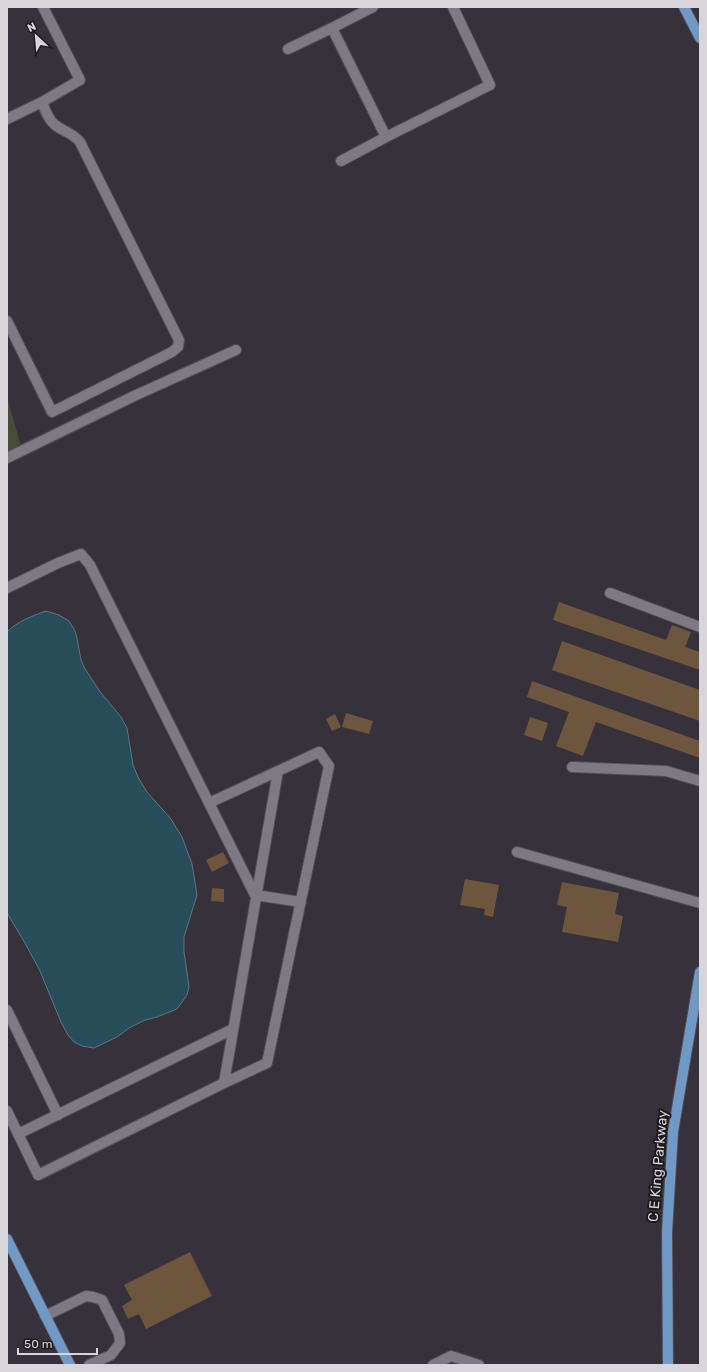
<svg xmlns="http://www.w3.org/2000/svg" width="707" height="1372" font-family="Rubik,sans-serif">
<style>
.green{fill:#474b39}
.water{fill:#284d5a;stroke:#5d7681}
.building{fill:#6e563e}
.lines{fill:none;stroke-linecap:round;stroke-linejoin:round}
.minor-casing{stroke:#514e55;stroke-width:12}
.major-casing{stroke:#514e55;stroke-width:12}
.minor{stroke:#7e7983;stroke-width:10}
.major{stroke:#7099c6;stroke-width:10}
.labels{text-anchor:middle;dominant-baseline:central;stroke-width:4;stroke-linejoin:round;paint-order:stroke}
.street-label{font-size:14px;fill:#d8d5db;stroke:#1c1a1e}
</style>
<rect width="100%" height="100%" fill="#36313a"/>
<path class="green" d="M7 397 21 446 7 451Z"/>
<path class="water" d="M46 611 59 615 69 621 75 631 77 638 81 660 85 669 101 693 121 717 127 728 133 765 138 777 147 792 171 819 182 837 192 864 197 895 184 937V952L189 987 187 995 177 1009 157 1017 145 1020 129 1028 117 1037 94 1048 82 1046 74 1042 68 1035 61 1022 40 971 25 943 7 913V632C18 621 32 616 46 611Z"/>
<path class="building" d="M559 602 666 640 672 625 691 632 685 647 700 652V670L553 620Z
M562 641 700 690V721L552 670Z
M532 681 700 741V758L596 722 583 756 556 746 569 712 527 697Z
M346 713 373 721 369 734 342 727Z
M335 714 341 727 332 731 326 719Z
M530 717 548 723 542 741 524 735Z
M223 852 229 863 212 872 206 860Z
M465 879 499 885 493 917 484 915 485 909 460 905Z
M562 882 619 893 615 914 623 916 618 942 562 932 567 907 557 905Z
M212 888 224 889V902L211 901Z
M190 1252 212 1296 146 1329 139 1314 128 1319 122 1306 132 1300 124 1285Z"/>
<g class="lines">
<g class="minor-casing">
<path id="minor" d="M373 7 332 28 386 137 490 85 453 7
M288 49 332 28
M7 119 42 102 80 80 43 7
M341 161 386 137
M7 321 52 412 172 352 178 347 179 340 80 142C72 132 63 132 54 124 48 119 45 110 42 102
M7 458 134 396 236 350
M7 588 58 563 81 554 90 565 255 895 301 902
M610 593 700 627
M572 767 666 771 700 781
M209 803 319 752 329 766 267 1063 224 1083
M517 852 700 903
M7 1010 58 1115
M7 1111 38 1175 224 1083 278 771
M18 1134 233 1029
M45 1316 86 1296 93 1297 102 1300 119 1334 120 1343 111 1355 89 1365
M433 1365 451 1356 479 1365"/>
</g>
<g class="major-casing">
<path id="major" d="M684 7 700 38
M7 1239 70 1365
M668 1365 667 1232 673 1132 700 972"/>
</g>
<use href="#minor" class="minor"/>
<use href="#major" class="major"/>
</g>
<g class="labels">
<g class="street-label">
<text transform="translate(658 1166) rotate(-85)">C E King Parkway</text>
</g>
</g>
<rect width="707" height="1372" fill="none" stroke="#d8d5db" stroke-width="16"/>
<g transform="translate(36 36) rotate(334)" stroke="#1c1a1e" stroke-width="3" paint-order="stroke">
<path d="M0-3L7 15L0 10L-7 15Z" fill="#d8d5db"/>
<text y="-6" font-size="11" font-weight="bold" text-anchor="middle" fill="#d8d5db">N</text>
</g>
<path d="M18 1348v6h79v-6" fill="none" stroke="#d8d5db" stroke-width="2"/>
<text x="24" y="1348" font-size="12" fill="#d8d5db" stroke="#1c1a1e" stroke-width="3" paint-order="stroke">50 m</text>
</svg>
